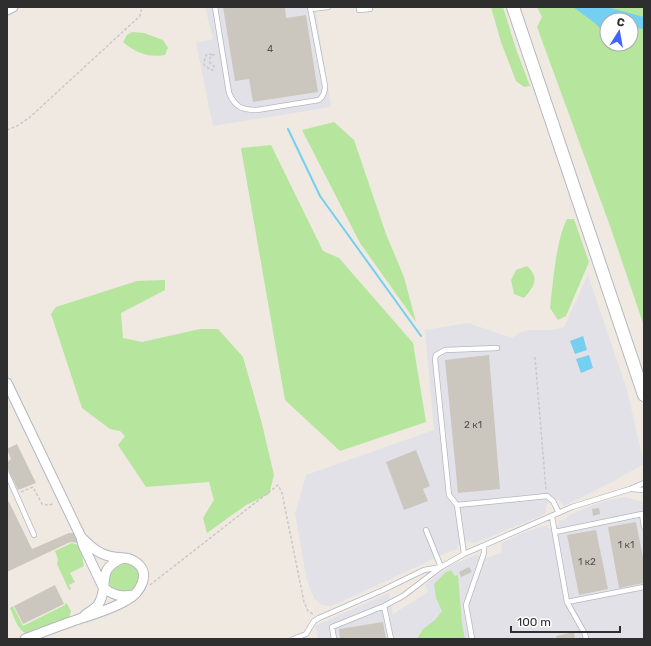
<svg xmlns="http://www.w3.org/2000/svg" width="651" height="646" font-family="Rubik,sans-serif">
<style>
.industrial{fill:#e3e1e8}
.green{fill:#b6e59e;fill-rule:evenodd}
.water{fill:#75cff0}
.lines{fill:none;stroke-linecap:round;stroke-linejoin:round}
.stream{stroke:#75cff0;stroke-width:2}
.building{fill:#cbc7bf}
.lane-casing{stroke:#b4b7c1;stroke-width:6}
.street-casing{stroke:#b4b7c1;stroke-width:11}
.secondary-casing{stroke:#b4b7c1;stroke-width:14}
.path{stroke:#c9c9c9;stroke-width:1.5;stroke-dasharray:3 2;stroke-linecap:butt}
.lane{stroke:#fff;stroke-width:4.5}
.street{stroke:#fff;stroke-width:9}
.secondary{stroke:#fff;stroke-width:12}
.labels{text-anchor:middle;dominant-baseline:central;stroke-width:3.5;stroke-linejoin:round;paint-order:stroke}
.number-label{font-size:10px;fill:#555452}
</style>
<rect width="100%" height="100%" fill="#efe9e1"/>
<path class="industrial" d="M205 7H315L331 107 213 126 196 43 213 39Z
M588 275 627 390 644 464 610 483 564 506 558 499 547 504 545 514 475 543 468 541 458 545V549L446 553 332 606 322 605 314 598 307 581 295 514 306 475 434 430 425 330 468 323 512 338 519 333 529 330H553L564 327Z
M625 497 644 502V639H318L315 626 389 593 393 614 428 592 425 585 447 567 476 555 487 558 501 553 502 543 520 534 547 525 548 528 559 525 558 521 566 519 569 515 601 502Z"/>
<path class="green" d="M491 7H503L516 49 530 86 524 87 516 81 501 42Z
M537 7H644V326L610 226 537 27 542 17ZM607 20H631V44H607Z
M132 32 144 33 163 40 168 48 165 55C149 58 136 53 123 42L127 35Z
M334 122 354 140 386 234 404 277 416 322 360 243 302 130Z
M271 145 323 251 339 258 413 343 426 422 340 451 285 400 241 148Z
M567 219H574L589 262 566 316 558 320 550 308C553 283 556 240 567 219Z
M527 266C540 278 534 287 524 298L514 294 511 280 516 270Z
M165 280V290L121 313 123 338 142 342 200 329H218L243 357 261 420 274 475 269 494 246 505 207 533 203 518 214 500 209 482 146 487 118 445 125 436 120 431 110 429 82 408 51 314 56 307 137 281Z
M72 543C86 546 81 555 84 566L70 573 75 582 69 585 71 589 69 590 57 564 58 559 55 551Z
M125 562 135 567 139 576V582L133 591 123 594C107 585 107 586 111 567Z
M451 570 455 576 458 575 462 624 465 639H417L423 629 435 620 442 611 436 598 434 584 446 572Z
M65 603 67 604 71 611 69 618 27 634C17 630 14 616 10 608L13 606 23 626 65 605Z"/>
<path class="water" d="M573 7H607L644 17V29L637 28 631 30V20H607V36L595 23Z
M583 336 587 350 575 354 570 341Z
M589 355 593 368 581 373 576 359Z"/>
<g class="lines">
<path class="stream" d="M288 129 320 196 421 336"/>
</g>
<path class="building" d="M223 7H285L286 18 306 15 318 92 253 102 249 79 235 81Z
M489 355 500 489 458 493 445 360Z
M17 444 36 483 18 490 7 467V462L11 459 7 449Z
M416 450 430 486 423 489 428 501 404 510 386 462Z
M7 501 9 502 32 549 69 533H74L78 543 72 542 68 543 7 572Z
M599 508 600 514 593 516 592 509Z
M636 522 644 562V583L619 588 608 527Z
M596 530 608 589 579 595 567 535Z
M469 567 472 572 461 577 459 572Z
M55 585 64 604 23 624 14 606Z
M383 622 386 639H340L339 629Z
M574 632 575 639H557L556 636Z"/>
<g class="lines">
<g class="lane-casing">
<path id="lane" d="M215 7 229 93C235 107 242 110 257 110L319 100C324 96 325 92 325 86L310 7
M359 7V10L370 9
M311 9 328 7
M7 474 34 535
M632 489 644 490
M457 505 547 496 553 501 559 513
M552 517 567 602 585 634 586 639
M555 532 642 514 644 527
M464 554 457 505 449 495 435 359 436 355 445 350 497 348
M567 602 644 587
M293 639 306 634 314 621 319 618 383 590 424 570 441 567 426 530
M334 639 332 627 384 606
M391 639 384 606 403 596 441 567 464 554 572 507 630 489 644 483
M472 639 466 605 484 553V546"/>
</g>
<g class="street-casing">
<path id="street" d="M7 10 13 7
M7 383 81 537 83 545 103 587C113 596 122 597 134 595
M85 615C89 612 95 609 98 605 111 585 94 570 123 558
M25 639C43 632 61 625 79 619 95 614 112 609 127 600 140 593 151 574 137 563 130 557 121 558 114 557 100 555 92 548 83 539"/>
</g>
<g class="secondary-casing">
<path id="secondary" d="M513 7 644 395"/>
</g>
<path class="path" d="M212 55 210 54 206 55 204 62V65L211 70H213L214 66 210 63V58L212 55 217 54
M7 130 17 126 29 118 140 16 142 7
M535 357 546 490
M21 492 33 487 42 504 48 505 53 504
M150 585 278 485 282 493 304 602 308 611 314 615"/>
<use href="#lane" class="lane"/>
<use href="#street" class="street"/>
<use href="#secondary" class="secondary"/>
</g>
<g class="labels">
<g class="number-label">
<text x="270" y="49">4</text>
<text x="473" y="425">2 к1</text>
<text x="626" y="545">1 к1</text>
<text x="587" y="562">1 к2</text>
</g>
</g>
<rect width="651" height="646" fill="none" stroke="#2e2e2e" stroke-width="16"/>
<g transform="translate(619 32) rotate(11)"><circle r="19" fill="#ffffff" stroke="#ababab"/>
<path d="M0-3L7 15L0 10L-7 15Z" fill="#4264fb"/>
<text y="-6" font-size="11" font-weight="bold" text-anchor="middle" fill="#2e2e2e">С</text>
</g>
<path d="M511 626v6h109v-6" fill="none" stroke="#2e2e2e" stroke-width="2"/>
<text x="517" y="626" font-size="12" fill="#2e2e2e" stroke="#ffffff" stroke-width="3" paint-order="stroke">100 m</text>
</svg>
